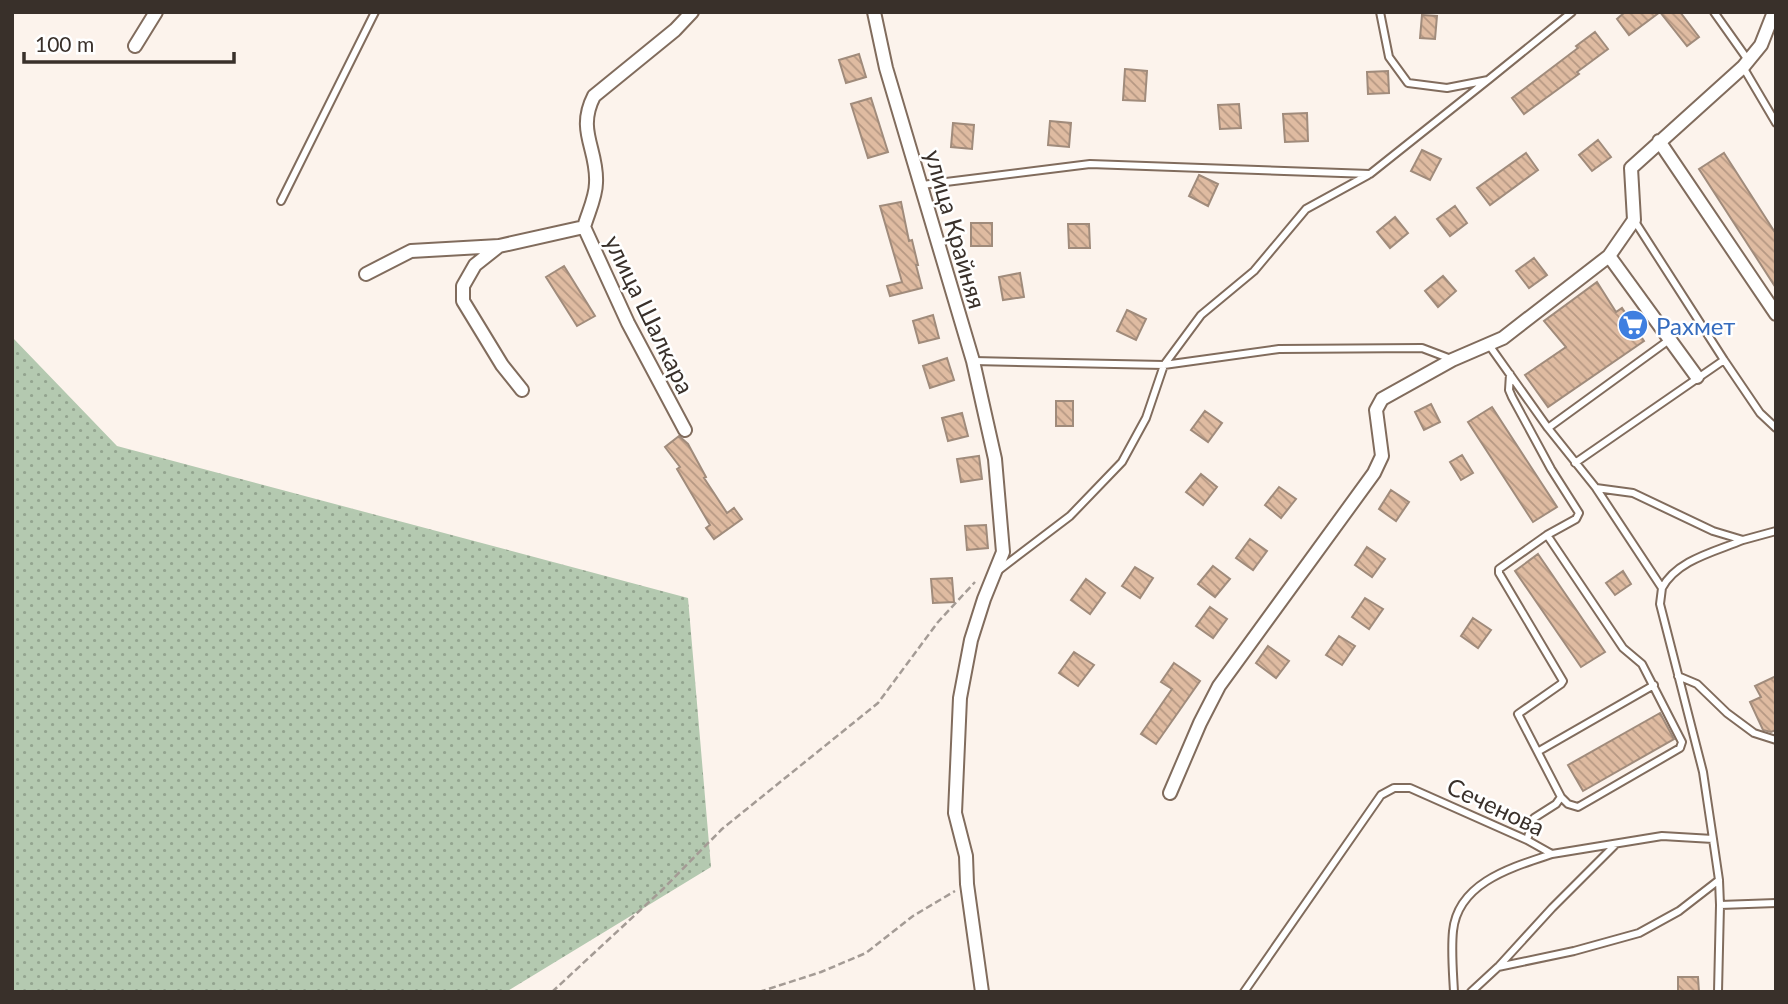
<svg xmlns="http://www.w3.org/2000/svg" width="1788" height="1004" font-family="Lato,sans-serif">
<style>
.grass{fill:url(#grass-dots)}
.building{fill:url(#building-back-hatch);stroke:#a08b7b;stroke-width:2}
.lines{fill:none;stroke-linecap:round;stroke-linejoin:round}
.service-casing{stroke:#816c5d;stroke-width:10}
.minor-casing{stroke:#816c5d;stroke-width:16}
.path{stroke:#a49b95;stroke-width:2.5;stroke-dasharray:7 3.5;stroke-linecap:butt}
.service{stroke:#fff;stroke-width:6}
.minor{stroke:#fff;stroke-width:12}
.labels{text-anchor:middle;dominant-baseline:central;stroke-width:5;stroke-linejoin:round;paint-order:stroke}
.street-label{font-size:24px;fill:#39302a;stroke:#fff}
.shop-label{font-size:24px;fill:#366cbe;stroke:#fff;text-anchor:start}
</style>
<defs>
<pattern id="grass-dots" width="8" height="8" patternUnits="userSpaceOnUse" patternTransform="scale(1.75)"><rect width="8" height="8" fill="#b4c9b0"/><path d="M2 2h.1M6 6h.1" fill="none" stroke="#93a48f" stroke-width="1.8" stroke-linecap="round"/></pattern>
<pattern id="building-back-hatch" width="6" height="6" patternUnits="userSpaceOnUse" patternTransform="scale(1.75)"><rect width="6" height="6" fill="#dfbba1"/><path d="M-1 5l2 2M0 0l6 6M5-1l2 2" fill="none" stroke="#b69883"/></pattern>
</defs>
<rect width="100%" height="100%" fill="#fcf3ec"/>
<path class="grass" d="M12 337 117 446 688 598 711 867 506 992H12Z"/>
<path class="building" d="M1625 12H1660L1629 35 1617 19Z
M1660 12H1680L1699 37 1687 46Z
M1422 15 1437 16 1435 39 1420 38Z
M1595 32 1608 49 1577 72 1579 74 1524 114 1512 98 1578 48 1576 46Z
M859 54 866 77 846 83 839 60Z
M1125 69 1147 71 1145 101 1123 100Z
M1388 71 1389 93 1368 94 1367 72Z
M871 98 888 152 868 158 851 104Z
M1239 104 1241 128 1220 129 1218 105Z
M1307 113 1308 141 1285 142 1283 114Z
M1050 121 1071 123 1069 147 1048 145Z
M953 123 974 125 972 149 951 147Z
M1598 140 1611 157 1592 171 1579 155Z
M1422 150 1441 159 1430 180 1411 171Z
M1526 153 1538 170 1490 205 1477 188Z
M1724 153 1776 234V288L1699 169Z
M1199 175 1218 184 1208 206 1189 196Z
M901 202 909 241 912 240 918 265H916L922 288 890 296 887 286 902 282 880 206Z
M1455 206 1467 223 1450 236 1437 219Z
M1395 217 1408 233 1390 248 1377 232Z
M971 223H992V246H971Z
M1068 224H1089L1090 248H1069Z
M1534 258 1547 275 1529 288 1516 271Z
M564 266 595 316 577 326 546 277Z
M1020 273 1024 297 1003 300 999 277Z
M1443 276 1456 291 1438 307 1425 291Z
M1597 282 1616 312 1622 308 1644 341 1548 407 1525 375 1566 347 1544 321Z
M1127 310 1146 319 1136 340 1117 331Z
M933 315 939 338 919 343 913 321Z
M947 358 954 380 930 388 923 366Z
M1056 401H1073V426H1056Z
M1431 404 1440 422 1424 430 1415 412Z
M1492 407 1557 507 1533 522 1468 422Z
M1205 411 1222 423 1208 442 1191 430Z
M962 413 968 436 948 441 942 418Z
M679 436 688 444 706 477 704 478 727 513 734 508 742 519 714 539 706 528 710 525 677 469 680 467 665 447Z
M1462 455 1473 473 1461 480 1450 462Z
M979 456 982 479 961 482 957 459Z
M1201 474 1217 487 1203 505 1186 492Z
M1279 487 1296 499 1281 518 1265 505Z
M1391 490 1409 502 1396 521 1379 509Z
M986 525 988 548 967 550 965 526Z
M1250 539 1267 551 1253 570 1236 558Z
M1367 547 1385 559 1372 577 1355 565Z
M1538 554 1605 652 1581 667 1515 571Z
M1213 566 1230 579 1215 597 1198 584Z
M1135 567 1153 578 1140 598 1122 586Z
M1623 571 1631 584 1615 595 1606 583Z
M952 578 954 602 933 603 931 579Z
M1086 579 1105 593 1090 614 1071 600Z
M1365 598 1383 609 1369 629 1352 617Z
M1210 607 1227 619 1213 638 1196 626Z
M1473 618 1491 630 1478 648 1461 636Z
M1339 636 1355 646 1342 665 1326 655Z
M1268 646 1289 661 1276 678 1256 663Z
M1074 652 1094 665 1078 686 1059 673Z
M1174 663 1200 681 1156 744 1141 734 1172 689 1161 682Z
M1776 676V730L1771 732 1763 730 1750 702 1761 697 1755 686Z
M1660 713 1674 739 1583 791 1568 765Z
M1678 977H1698L1699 992H1678Z"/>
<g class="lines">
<g class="service-casing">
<path id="service" d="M1380 12 1389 57 1408 83 1447 88 1488 80 1572 12
M1714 12 1748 60
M1743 67 1776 123
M922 185 1090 164 1370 174 1488 80
M281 201 375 12
M1634 220 1724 360 1760 413 1776 428
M1489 345 1548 428 1596 488 1662 588 1660 604 1703 772 1713 839
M973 361 1164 365 1279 349 1422 348 1451 359
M1510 374 1509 390 1512 397 1551 469 1579 513 1576 519 1547 535 1623 648 1642 664 1682 742 1680 748 1578 807 1568 804 1561 797
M1548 428 1669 340
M1575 463 1724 360
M1596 488 1633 493 1713 531 1743 540 1776 531
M999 570 1070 516 1122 462 1146 418 1164 365 1201 315 1254 271 1306 209 1368 175
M1662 588C1677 560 1714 552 1743 540
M1678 676 1697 684 1727 713 1754 733 1776 740
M1539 751 1654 685
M1527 840 1534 818 1556 804 1561 797 1518 714 1561 684 1563 681 1499 573V569L1547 535
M1499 966 1552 908 1615 845
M1244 992 1381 795 1394 788H1410L1527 840 1552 854 1662 836 1713 839 1719 880 1720 905 1776 903
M1454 992C1453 972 1451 951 1453 931 1458 882 1513 867 1552 854
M1471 992 1498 967 1574 951 1639 933 1679 911 1719 880
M1718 992 1720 905"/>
</g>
<g class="minor-casing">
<path id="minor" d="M874 12 886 68 973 361 995 459 1003 552 984 599 971 640 960 698 955 813 966 856 967 884 982 992
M135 46 156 12
M1659 141 1776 314
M499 246 475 265 463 286V301L502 365 522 390
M1609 256 1697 377
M366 274 411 251 499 246 584 227
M685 430 628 323 584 227C588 213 596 197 596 183 598 149 576 131 594 96L675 30 692 12
M1170 793 1200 723 1219 686 1374 473 1382 456 1376 410 1382 399 1452 360 1503 338 1609 256 1634 220 1631 168 1743 67 1761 45 1774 12"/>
</g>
<path class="path" d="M552 992 663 889 722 829 878 703 938 622 975 582
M759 992 821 972 866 953 913 916 955 891"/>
<use href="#service" class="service"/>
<use href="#minor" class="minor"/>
</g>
<defs>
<g id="supermarket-disc" transform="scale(1.575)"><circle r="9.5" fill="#3f7fe0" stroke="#fff"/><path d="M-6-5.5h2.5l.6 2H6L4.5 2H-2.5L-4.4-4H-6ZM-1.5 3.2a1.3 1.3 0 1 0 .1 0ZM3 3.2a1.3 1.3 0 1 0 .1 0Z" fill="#fff"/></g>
</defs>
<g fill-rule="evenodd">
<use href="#supermarket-disc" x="1633" y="325"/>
</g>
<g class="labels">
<g class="street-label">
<text transform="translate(956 229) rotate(74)">улица Крайняя</text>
<text transform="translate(650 314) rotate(64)">улица Шалкара</text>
<text transform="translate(1496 806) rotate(25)">Сеченова</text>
</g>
<g class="shop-label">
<text x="1656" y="325">Рахмет</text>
</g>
</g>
<rect width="1788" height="1004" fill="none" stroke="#39302a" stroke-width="28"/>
<path d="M24 52v10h210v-10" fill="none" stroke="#39302a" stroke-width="3.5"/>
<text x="35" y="52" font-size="21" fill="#39302a" stroke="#ffffff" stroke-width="5" paint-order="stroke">100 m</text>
</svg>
